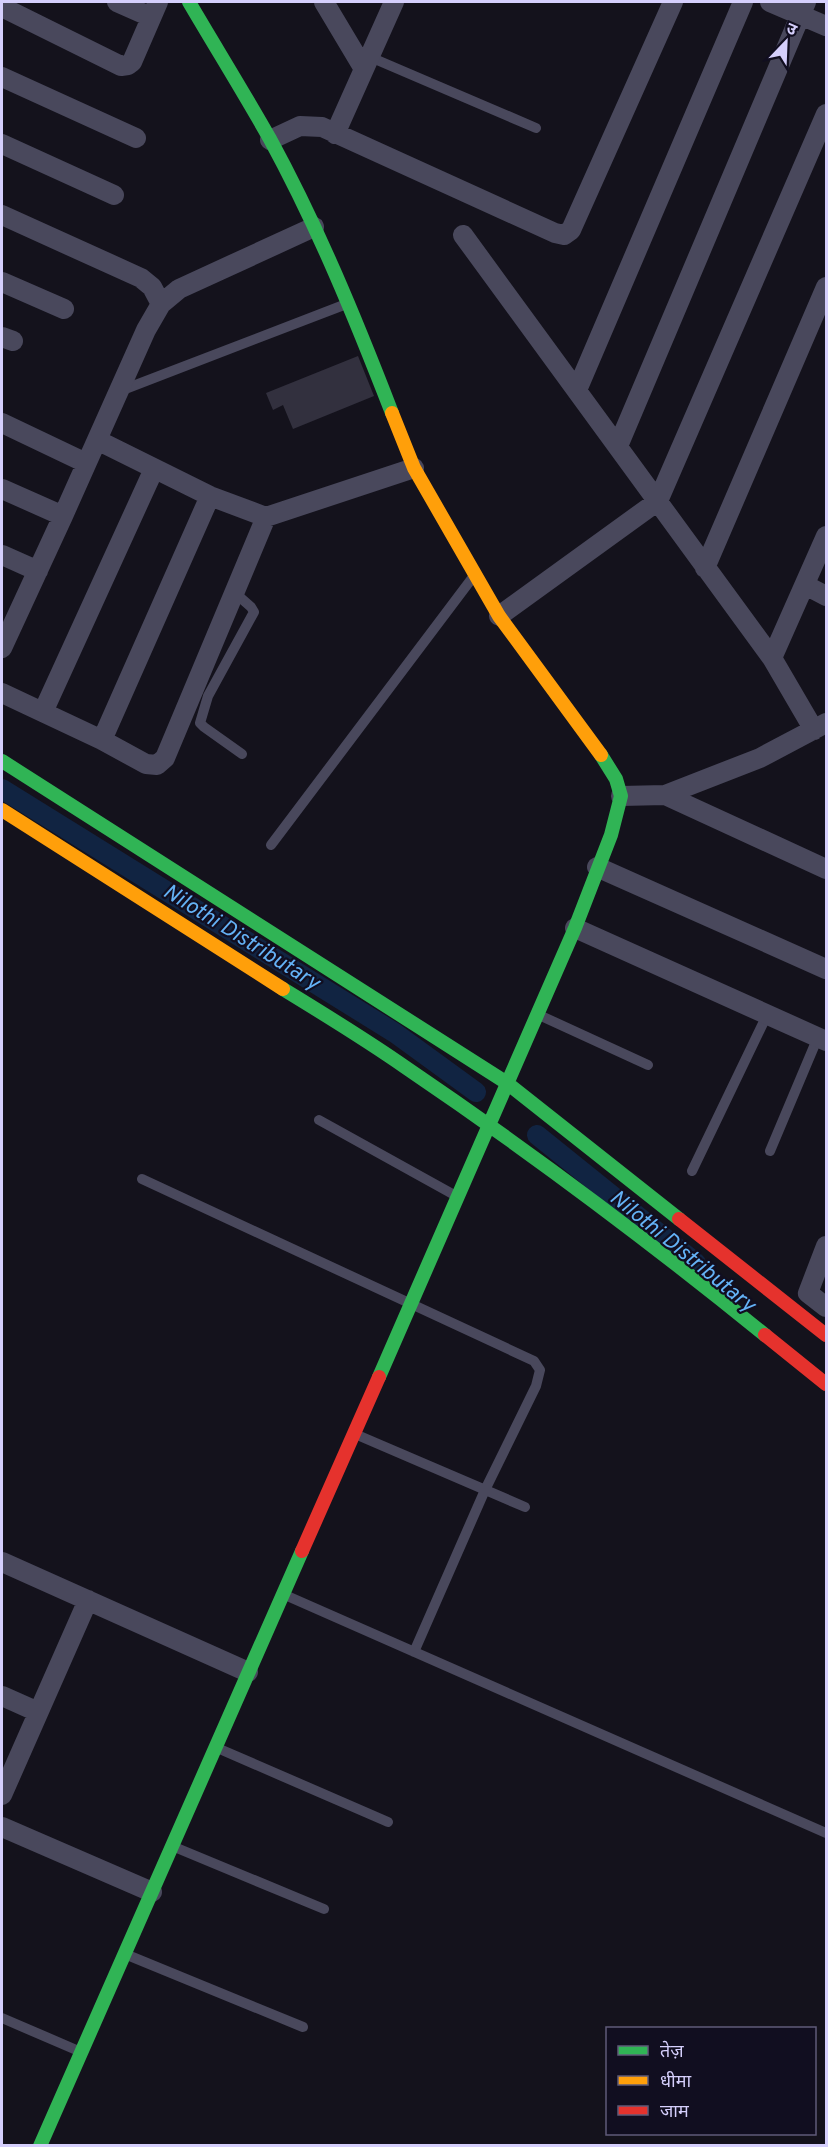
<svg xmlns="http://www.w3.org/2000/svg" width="828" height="2147" font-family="Overpass,'Noto Sans Devanagari',sans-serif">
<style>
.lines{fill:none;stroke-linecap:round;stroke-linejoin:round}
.canal{stroke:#112442;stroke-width:20}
.building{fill:#32303e}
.lane{stroke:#49485c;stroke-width:10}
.street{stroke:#49485c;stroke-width:20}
.fast{stroke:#30b455;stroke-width:14}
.slow{stroke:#ff9f0a;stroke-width:14}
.jam{stroke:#e5322d;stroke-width:14}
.labels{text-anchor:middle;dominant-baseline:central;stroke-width:4.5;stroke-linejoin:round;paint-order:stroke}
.water-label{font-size:22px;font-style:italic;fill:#64b2f6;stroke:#110e20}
</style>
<rect width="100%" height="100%" fill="#14121c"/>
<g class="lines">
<path class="canal" d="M2 789 395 1033 476 1092
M537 1135 696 1263"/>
</g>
<path class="building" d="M358 356 374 396 293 429 283 405 273 410 266 393Z"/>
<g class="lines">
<path class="lane" d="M370 57 536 128
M120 391 349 303
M234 592 251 607 254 612 208 696 200 723 204 727 242 754
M271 845 473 577
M539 1015 648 1065
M319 1120 458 1197
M770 1151 818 1037
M692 1171 767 1015
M142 1179 534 1361 540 1370 536 1386 485 1490 414 1652
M355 1434 525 1507
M285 1595 826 1833
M215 1747 388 1822
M172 1846 324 1909
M125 1954 303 2027
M2 2018 81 2052"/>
<path class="street" d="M117 2 151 17
M324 2 364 69
M770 2 826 26
M2 7 121 66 128 65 132 62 158 2
M2 77 136 138
M335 134 394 2
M270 140 300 126 322 127 555 233 564 235 571 230 673 2
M2 144 114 195
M2 215 141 278 152 287 161 304
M463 235 772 658 814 730
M2 282 64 309
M2 337 13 341
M577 390 743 2
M2 423 86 463
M97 440 210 496 266 517
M618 446 806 2
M2 489 63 516
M2 555 38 571
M705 568 826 287
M805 585 826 596
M499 616 658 501 826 114
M2 648 63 516 146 330 161 304 179 289 314 227
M772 658 826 536
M2 693 102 740 146 764 157 765 165 758 266 517 414 468
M43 712 154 469
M102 740 210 496
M665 795 760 758 826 723
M621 796 665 795 826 869
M597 867 826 969
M575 928 826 1041
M826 1246 808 1293 826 1307
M2 1562 248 1672
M2 1696 38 1712
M2 1795 88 1600
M2 1827 152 1892"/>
<path class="fast" d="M189 2C216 48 244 93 270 139 318 227 356 320 392 413
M2 761 507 1083 679 1219
M283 989C324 1014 365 1039 405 1067 529 1151 649 1241 765 1335
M379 1377 575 928 611 835 621 796 616 779 601 755
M40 2146 302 1551"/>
<path class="slow" d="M392 413 414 468 499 616 601 755
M2 810 283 989"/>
<path class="jam" d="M679 1219 826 1335
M765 1335 826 1384
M302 1551 379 1377"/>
</g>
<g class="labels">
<g class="water-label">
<text transform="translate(241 938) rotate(32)">Nilothi Distributary</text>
<text transform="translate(682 1252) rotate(39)">Nilothi Distributary</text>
</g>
</g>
<rect width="828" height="2147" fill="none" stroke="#d5cffc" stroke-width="6"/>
<rect x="606" y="2027" width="210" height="108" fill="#110e20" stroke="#5f5b78" stroke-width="1.5"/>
<rect x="618" y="2046" width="30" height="9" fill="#30b455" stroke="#5f5b78" stroke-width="1.5"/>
<text x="660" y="2057" font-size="18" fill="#d5cffc">तेज़</text>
<rect x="618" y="2076" width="30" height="9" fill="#ff9f0a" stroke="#5f5b78" stroke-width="1.5"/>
<text x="660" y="2087" font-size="18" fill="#d5cffc">धीमा</text>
<rect x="618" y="2106" width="30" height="9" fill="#e5322d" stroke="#5f5b78" stroke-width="1.5"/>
<text x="660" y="2117" font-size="18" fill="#d5cffc">जाम</text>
<g transform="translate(786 42) rotate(23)" stroke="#110e20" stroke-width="4.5" paint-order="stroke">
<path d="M0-4.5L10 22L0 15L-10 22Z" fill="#d5cffc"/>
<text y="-9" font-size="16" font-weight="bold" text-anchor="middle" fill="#d5cffc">उ</text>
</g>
</svg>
